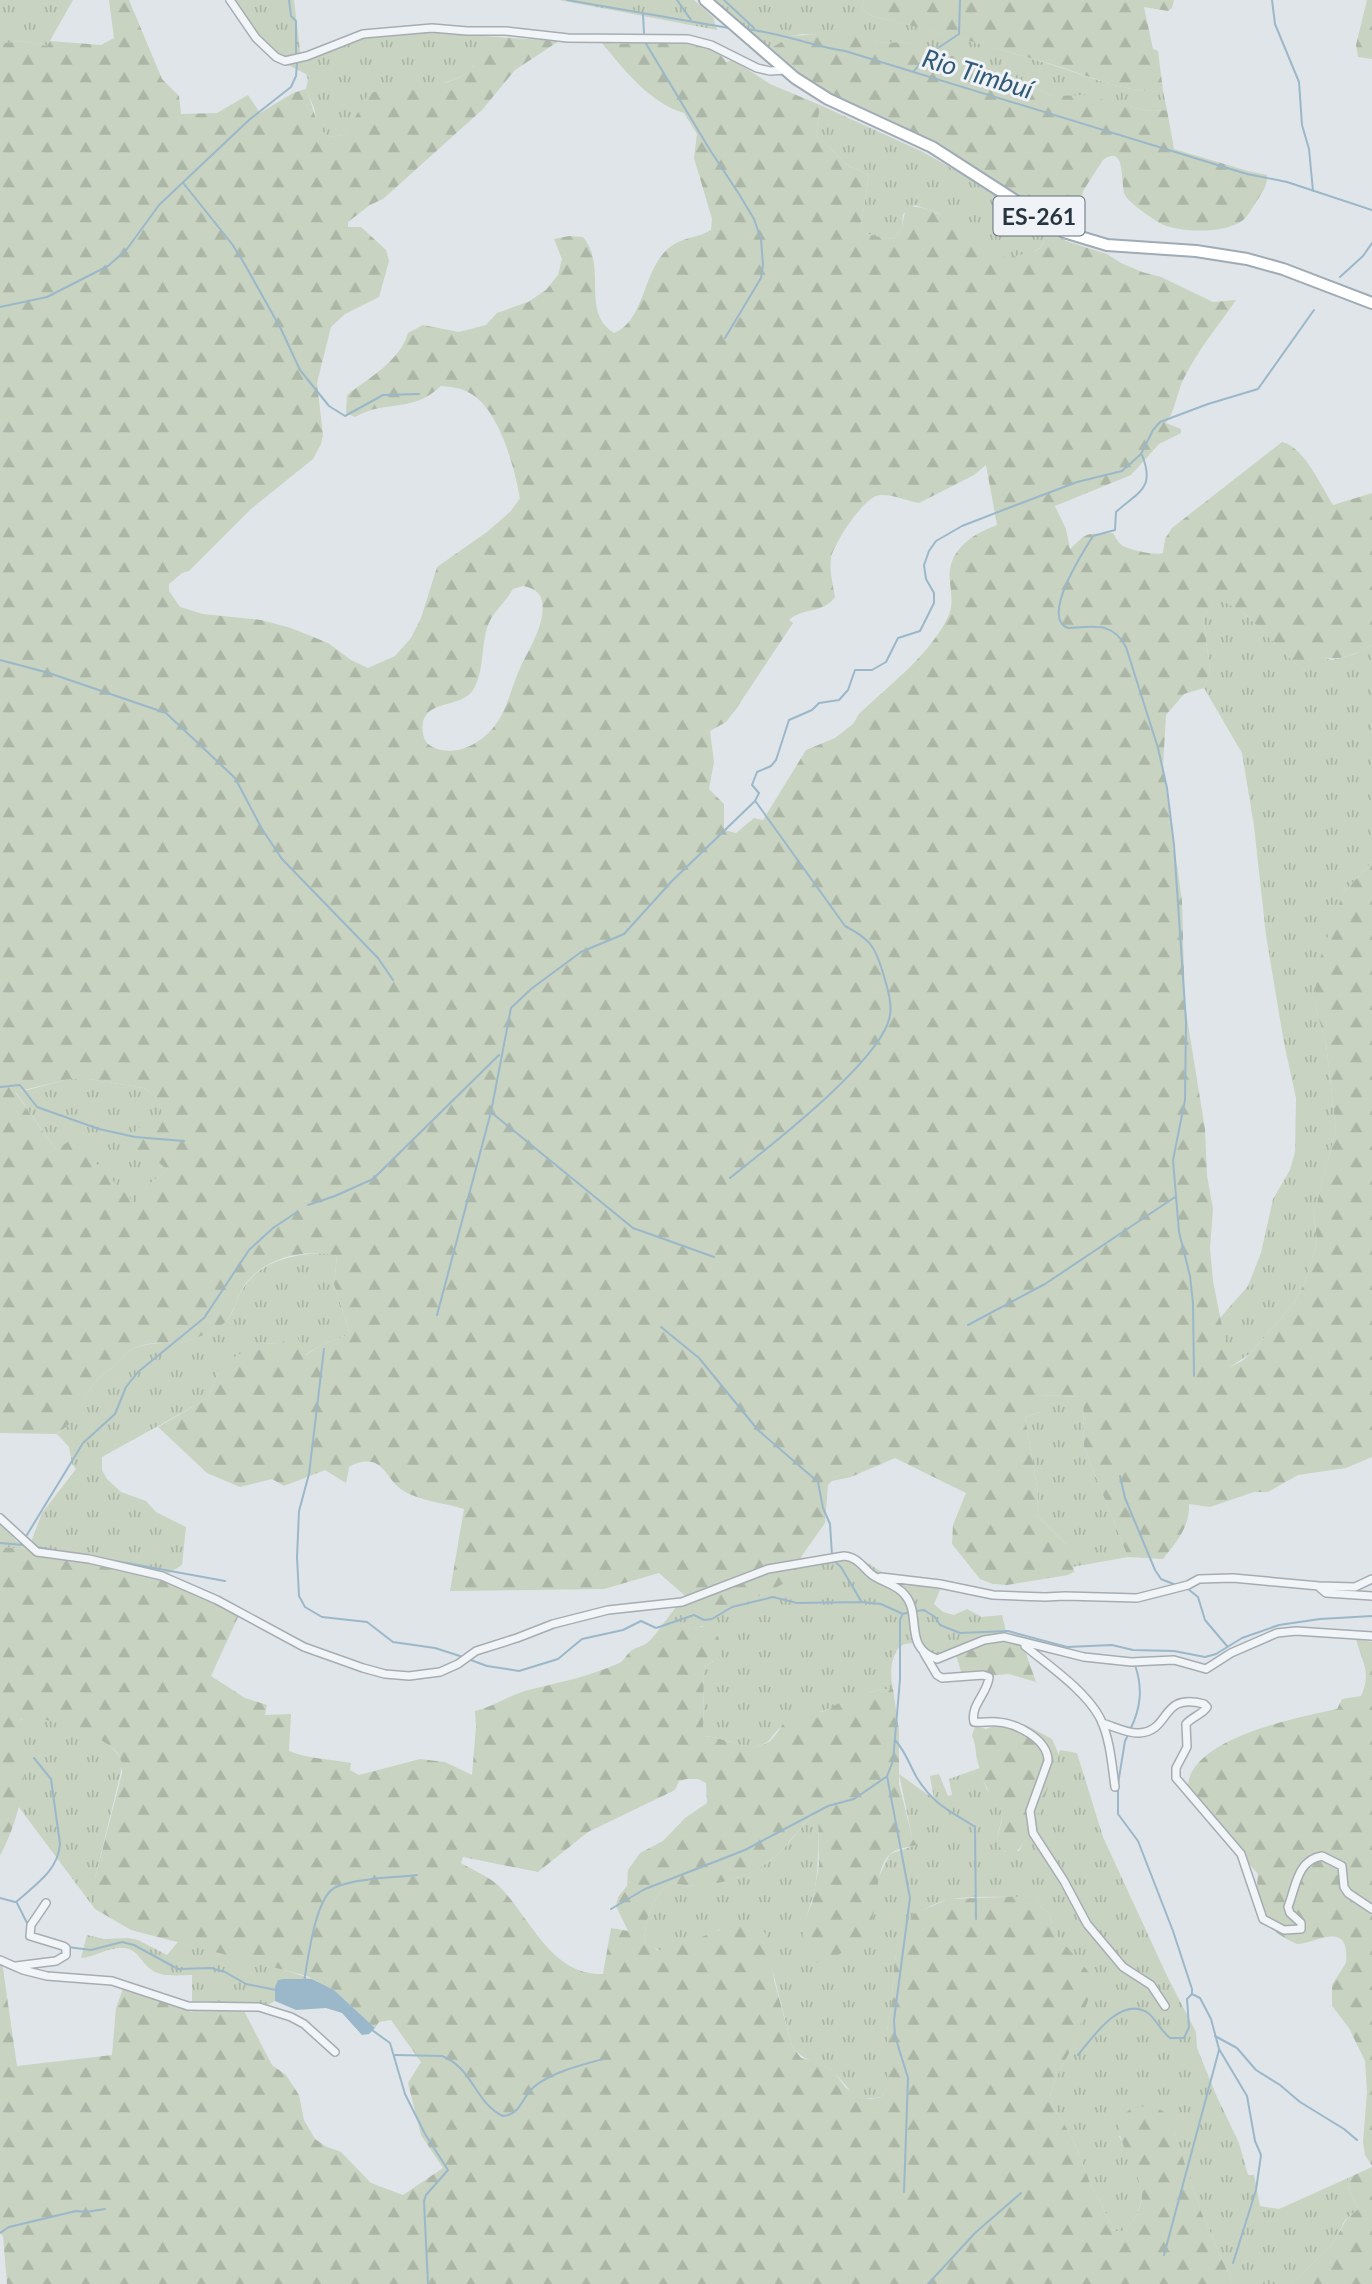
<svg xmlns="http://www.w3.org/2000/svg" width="1372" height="2284" font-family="Lato,sans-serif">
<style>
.grass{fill:url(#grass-tufts)}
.forest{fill:url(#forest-firs);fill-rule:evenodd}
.water{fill:#9ab8ca}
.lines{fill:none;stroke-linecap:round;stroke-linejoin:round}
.stream{stroke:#9ab8ca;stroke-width:2}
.street-casing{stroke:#a5adb3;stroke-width:10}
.primary-casing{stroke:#9fabb5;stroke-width:14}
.street{stroke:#f2f5f7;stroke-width:7}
.primary{stroke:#fff;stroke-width:10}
.labels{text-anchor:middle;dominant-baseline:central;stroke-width:6;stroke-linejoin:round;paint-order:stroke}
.shield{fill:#eff3f7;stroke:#646e78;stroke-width:2}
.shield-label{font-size:23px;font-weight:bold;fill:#283541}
.water-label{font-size:26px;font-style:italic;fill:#315a76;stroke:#eff3f7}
</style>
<defs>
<pattern id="grass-tufts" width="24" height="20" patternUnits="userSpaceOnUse" patternTransform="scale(1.75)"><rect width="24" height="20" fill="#c8d3c1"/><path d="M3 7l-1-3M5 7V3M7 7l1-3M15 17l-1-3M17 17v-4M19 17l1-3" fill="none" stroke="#acb6a7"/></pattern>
<pattern id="forest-firs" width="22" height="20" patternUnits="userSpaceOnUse" patternTransform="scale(1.75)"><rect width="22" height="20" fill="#c8d3c1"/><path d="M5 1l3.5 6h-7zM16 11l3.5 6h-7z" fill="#acb6a7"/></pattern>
</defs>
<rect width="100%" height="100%" fill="#e0e5e9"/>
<path class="grass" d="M0 0H73L47 46 25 41 0 43Z
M233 0H294L301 59C320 52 338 43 358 38 397 29 443 31 483 36 480 46 478 60 472 68 455 88 395 90 370 93L345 135 328 137 318 127 314 108 306 89 308 80 306 74 286 64 243 17Z
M559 0H694L713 17 717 30Z
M710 0H864L861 8 871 16C930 29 990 46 1049 64 1087 75 1123 93 1163 91L1167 110 1152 111 1133 108 1085 96H1053L983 65 908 43 878 42 834 33 823 35 802 34 791 36 768 50Z
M820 105 923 152 981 185 1047 231C1043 256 1029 251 1009 260L938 213 915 205 903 214 902 226 895 238 887 239 865 233 861 225 869 175 849 166 816 135Z
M1221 599 1243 612 1297 665 1317 656 1332 660 1355 654 1372 645V862L1343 893 1315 1006 1326 1043 1336 1130 1314 1214 1317 1242 1306 1280 1294 1303 1251 1353 1230 1367 1219 1319 1248 1286 1261 1253 1273 1199 1290 1170 1295 1152 1296 1098 1284 1043 1266 935 1254 826 1242 753 1204 688 1210 670 1203 616 1210 607Z
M69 1079H89L144 1088C154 1094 165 1107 162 1119L142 1127 158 1162 167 1170 147 1186 135 1204 72 1140 56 1150 15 1091 27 1090Z
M325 1253 337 1256 334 1284 350 1334 323 1344 305 1355 295 1333 281 1343 258 1344 219 1370 212 1389 205 1400 102 1457V1470L107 1479 121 1492 146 1501 156 1512 186 1527 182 1565 164 1576 29 1549 0 1547V1518L16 1541 29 1548 42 1513 76 1469 72 1464 69 1447 57 1434C82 1417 77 1406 92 1386 102 1372 119 1366 128 1351 146 1342 161 1343 180 1343 186 1342 208 1333 215 1330 228 1323 232 1314 237 1301 251 1263 289 1254 325 1253Z
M1041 1395 1083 1397 1084 1447 1128 1557 1072 1567 1067 1545 1037 1515 1038 1492 1025 1417 1041 1412Z
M856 1556 885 1574 929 1578 942 1585 934 1604 943 1612 954 1615 967 1609 982 1617 1002 1615 1008 1640 946 1659C935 1656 927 1647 916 1644 890 1638 889 1673 893 1689 868 1688 848 1702 826 1710 820 1713 816 1712 810 1712 802 1713 787 1721 781 1727 772 1734 770 1745 756 1746 738 1748 721 1736 703 1736L704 1667 714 1661 703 1626 671 1632H657L679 1603 692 1601 734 1608 772 1590 806 1560Z
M23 1716C44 1716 93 1732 109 1745 115 1750 120 1756 123 1763L95 1879V1909L18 1806 24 1771 19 1725Z
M1060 1750 1077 1753 1103 1837 1168 1978 1196 2032 1197 2048 1217 2097 1239 2143 1248 2175H1254L1260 2206 1279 2209 1348 2178 1350 2192 1358 2209 1345 2220 1333 2244 1291 2284H1233L1200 2209 1174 2131 1119 2136C1136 2171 1157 2199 1124 2231H1115L1090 2183 1074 2141 1053 2105 1050 2097 1055 2079 1073 2046 1092 1977 1053 1931 1050 1915 1041 1907 1036 1896C1008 1899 962 1893 938 1903 929 1906 922 1911 913 1915L896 1954 894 1967 891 2010 887 2031V2087L882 2097C850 2103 852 2088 833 2072 817 2059 805 2064 792 2046L770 1961 720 1929C704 1939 679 1952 659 1950 654 1949 648 1945 644 1942 646 1918 651 1898 670 1883 705 1891 752 1878 778 1854 793 1840 803 1823 819 1809 817 1850 822 1883 804 1921L856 1944C876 1928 872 1904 878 1880 881 1871 886 1862 890 1854L916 1845 912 1837 899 1774 934 1799 930 1776 939 1774 948 1796 952 1795 949 1779 980 1768 986 1788 1002 1811C1003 1829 990 1837 1005 1852L1019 1851 1036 1818Z
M87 1935 104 1939 128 1938 138 1940 167 1955 178 1942 272 1966 312 1979H283L275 1987V2001L254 2012 243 2009 194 2013 192 2012V1975C178 1975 160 1978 149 1968 142 1962 138 1952 129 1949 113 1944 97 1957 81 1958Z"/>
<path class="forest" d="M109 0H129L162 79 179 96 181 114 217 113 248 95 260 113 293 93 306 89C314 107 314 124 328 137L345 135 369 93 395 88 448 82 462 76 473 67 483 36 559 41 515 70 482 110 383 199 370 205 348 222V227H361L386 250 389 261 379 297 345 314 331 327 317 383 323 435 321 444 313 459 251 509 189 571 182 573 169 584V591L180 607 203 614 261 620 291 628 328 643 351 660 368 668 395 656 411 638 421 618 437 567 487 532 511 511 520 498C514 466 500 413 473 395 463 388 453 387 441 386 411 414 386 399 355 417L346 413 347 395C369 378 400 361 408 333L423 325 459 332 486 325 497 313 528 302 546 290 558 275 562 259 554 239 569 236 583 237C608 267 580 312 614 333 646 320 642 269 670 247 683 237 698 238 711 230L712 219 694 158 697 134 684 113C648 102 624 69 601 42 640 50 701 23 726 62L733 60 770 84 820 105 816 135 849 166 869 175 861 225 865 233 887 239 895 238 902 226 906 207C935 201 984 243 1008 259 1027 249 1042 260 1047 231L1066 241 1107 254 1121 263 1142 272 1161 277 1213 302 1236 300C1218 326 1198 350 1184 378 1177 392 1175 411 1166 423L1181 429V433L1159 444 1131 475 1055 506 1066 529 1070 549C1091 529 1086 535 1113 533 1116 538 1118 543 1123 546 1131 550 1156 556 1163 553L1165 539 1172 528 1282 442C1304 447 1321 486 1333 505L1372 493V645C1353 656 1338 661 1317 657L1310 664 1297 665 1243 612 1221 600 1210 607 1203 616 1210 670 1204 688 1184 694 1166 715 1163 766 1182 901 1185 1006 1205 1129 1207 1176 1213 1209 1210 1248 1213 1281 1230 1367 1242 1361 1251 1353 1294 1303 1306 1280 1317 1242 1314 1214 1336 1130 1326 1043 1315 1006 1317 967 1343 893 1372 862V1457L1346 1468 1298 1475 1268 1492H1254L1210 1507 1189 1504C1190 1527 1177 1541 1163 1559L1128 1557 1084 1447 1083 1397 1042 1395 1041 1412 1025 1417 1038 1492 1037 1515 1067 1545 1071 1553 1074 1572 1068 1575 1007 1585 993 1584 980 1579 952 1544 953 1525 966 1493 895 1458 851 1477 832 1481 828 1485 825 1523 801 1557 806 1560 784 1583 772 1590 734 1608 712 1612 698 1607 659 1573 604 1589 450 1591 464 1509C445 1503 419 1501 402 1490 391 1483 387 1469 375 1463 366 1460 357 1462 349 1467L346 1483 325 1470 284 1486 272 1479 240 1487 207 1473 158 1427 205 1400 212 1389 219 1370 231 1359 258 1344 281 1343 295 1332 306 1355 323 1344 350 1334 334 1284 337 1256C305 1248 264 1257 244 1286 234 1302 234 1320 215 1330 209 1333 186 1342 180 1343 159 1343 148 1341 128 1351 119 1366 102 1372 92 1386 76 1408 84 1415 57 1434L0 1433V43L25 41 47 46 50 41 101 45 114 38ZM986 465 997 525C972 534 946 551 950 582 952 603 954 608 942 628 921 662 887 687 859 714L853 724 835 738 806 750 763 820 754 818 736 833 724 830V804L709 789 714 762 710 731 726 722 736 709 793 623 789 620C803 607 823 614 835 597 833 585 829 571 831 558 834 543 861 502 876 496 887 492 907 501 919 503L974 475ZM523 586C532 588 540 591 542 601 546 623 530 647 521 666 512 684 508 708 496 724 482 744 453 759 431 746 426 743 424 739 423 734 417 697 461 710 473 690 484 673 481 648 487 628 492 612 505 603 513 589ZM69 1079H89L144 1088C154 1094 165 1107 161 1119 144 1122 122 1134 134 1153L158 1162 167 1170 147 1186 135 1203 72 1139 56 1150 15 1092Z
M864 0H1174L1172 8 1168 11 1144 7 1153 49 1158 51 1163 91C1124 93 1090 76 1054 65 993 47 932 30 871 16L861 8Z
M1367 0H1372V59L1358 57 1356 45Z
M834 33H844L878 42 908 43 923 47 983 65 1053 96 1085 95 1133 108 1152 111 1167 110 1174 149 1248 171 1267 175C1267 186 1264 190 1258 199 1254 204 1251 212 1246 217 1232 234 1183 233 1164 225 1155 221 1129 203 1125 195 1120 186 1127 142 1103 160L1083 191 1078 221 1073 234 978 171 812 86 768 50 791 36Z
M0 1547 29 1549 164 1576 239 1615 211 1676 245 1698 267 1705 265 1715 291 1714 289 1751C308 1759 330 1759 351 1763L350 1770 359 1775 420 1759 445 1762 472 1775 476 1727 475 1711C495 1706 506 1697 525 1691 556 1683 588 1677 617 1664 624 1662 627 1653 632 1650 647 1643 645 1647 657 1632 675 1633 693 1625 711 1627 719 1636 722 1644 721 1656L704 1667 703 1736C724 1736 755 1757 772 1739 778 1733 783 1723 788 1717L807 1712H822L853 1696 884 1689H893L899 1730V1784L912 1837 917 1845C909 1847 897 1848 890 1854 871 1872 881 1919 864 1937 858 1944 849 1949 841 1953 828 1962 820 1965 806 1961L802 1944 804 1921 812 1903 819 1865 818 1810C803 1823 792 1840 778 1854 751 1879 706 1891 670 1883 651 1898 646 1918 644 1942L657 1950 675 1948 741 1921 758 1922 768 1938 774 1980 792 2046 801 2058 817 2062 834 2072 846 2088 861 2097 870 2099 882 2097 887 2087V2031L891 2010 894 1967 896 1954 913 1914 949 1899 1036 1896 1041 1907 1050 1915 1053 1931 1093 1977 1092 1988 1073 2046 1055 2079 1050 2097 1053 2105 1074 2141 1090 2183 1115 2231H1124C1166 2190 1120 2165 1118 2121L1130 2109 1150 2105 1163 2111 1174 2131 1200 2209 1233 2284H7L3 2236 0 2233V1962H2L17 2066 112 2055 116 2008 123 1989 128 1987 194 2013 243 2009 272 2065 286 2075 299 2095 304 2120 315 2139 327 2147 341 2152 371 2183 403 2195 443 2168 421 2135 408 2083 421 2062 391 2020 379 2022 375 2028 334 1990 307 1976 131 1930 95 1909V1879L122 1773C123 1760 119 1752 109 1745 96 1735 34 1711 21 1719 18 1731 23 1745 24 1758 26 1791 15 1827 0 1856ZM687 1779H698L706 1783 707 1803 685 1818 663 1841 640 1853 628 1870 627 1886 618 1897 616 1906 628 1931 611 1928 603 1974C551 1976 530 1917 499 1886 489 1877 473 1870 461 1863L463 1857 538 1872 588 1832 675 1790 679 1781Z
M1356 1639 1372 1642V2166L1365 2155 1363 2142 1367 2092 1365 2061 1349 2028 1332 2006V1985L1346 1963C1350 1918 1316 1944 1297 1944 1261 1928 1254 1911 1258 1874L1183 1788 1188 1785C1192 1738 1299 1717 1337 1709L1342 1699 1361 1696C1372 1671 1362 1663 1356 1639Z
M994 1640H1006L1024 1648 1036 1682 1009 1674 963 1678 956 1655Z
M1004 1722 1026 1725 1052 1739 1059 1755C1052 1776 1031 1844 1013 1854 985 1848 1004 1829 1002 1812 989 1796 982 1779 977 1759 975 1751 976 1744 972 1736L975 1726 986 1729Z
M1372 2167V2284H1291L1333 2244 1346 2220 1358 2209 1350 2192 1348 2178Z"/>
<path class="water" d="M283 1979H312L334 1990 375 2028 369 2034 362 2035 342 2013 326 2008 296 2010 275 2001V1987L278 1980Z"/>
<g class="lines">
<path class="stream" d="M289 0 291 16 296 21V54
M567 0 729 28
M677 0 691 20
M724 0 754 28
M1272 0 1275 24 1299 82 1302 125 1309 149 1313 191
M643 14 644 33
M745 29C779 32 811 46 845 51L1247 174 1287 182 1372 210
M645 42 710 150 739 194 754 219 761 239 763 265 761 278 725 338
M914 71 926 56 959 34 960 0
M184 184 232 244 244 263 281 329 300 370 329 406 345 416 383 395 419 394
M1340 277 1363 256 1372 243
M0 307 47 297 108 266 127 249 159 205 249 120 291 87 296 76 297 63
M1142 455C1156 490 1137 492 1116 512L1115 530 1093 536C1083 552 1040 618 1068 628 1094 627 1112 621 1126 647L1158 748 1167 788 1174 845 1186 1021 1185 1100 1173 1160 1179 1232 1190 1276 1193 1303 1194 1376
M0 660 49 673 166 713 235 778 262 829 282 859 378 958 393 980
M0 1087 20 1085 37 1107 99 1129 135 1137 184 1141
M492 1113 633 1228 714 1257
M730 1178C766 1149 884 1059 890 1015 892 1001 887 987 883 973 875 946 870 939 845 926L756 802
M308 1205 335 1196 373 1179 499 1055
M437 1315 491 1112 511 1008 531 989 581 952 624 934 672 881 755 801 759 793 752 785 757 772 771 766 776 760 789 720 812 710 819 703 839 700 848 690 855 670H872L886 662 898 638 920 631 934 603V593L926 579 924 565 929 551 936 541 962 526 1011 507 1077 482 1122 471 1141 454 1153 430 1160 422 1208 404 1258 389 1314 310
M968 1325 1045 1284 1175 1197
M661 1327 699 1358 758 1430 818 1482 823 1508 830 1524 832 1555
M324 1349 309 1474 299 1511 297 1557 299 1596 305 1607 322 1617 367 1622 393 1642 435 1648 463 1657
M1120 1476 1125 1498 1155 1570 1161 1579 1176 1585
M25 1538 83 1443 115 1414 126 1387 138 1372 204 1318 249 1250 273 1228 297 1212
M0 1543 24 1545
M37 1547 69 1553
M99 1558 225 1581
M833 1560 841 1567 861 1601
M1188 1589 1198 1597 1205 1620 1227 1646
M916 1611 924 1610 935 1617 940 1625 960 1633 1008 1631 1067 1647 1112 1645 1133 1650 1174 1651 1205 1657 1216 1654 1242 1638 1279 1625 1320 1619 1372 1616
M902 1615 900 1620V1679L893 1761 887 1776 910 1898 894 2020 895 2036 908 2078 904 2192
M468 1659 487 1666 519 1671 558 1659 582 1639 623 1630 641 1621 656 1628 694 1615 704 1620 712 1619 732 1607 773 1597 797 1603 862 1602 881 1604 903 1614 910 1612
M1130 1730C1141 1708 1143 1688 1135 1665
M895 1740C906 1752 909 1764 917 1778 935 1806 949 1810 975 1827L976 1919
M1118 1784 1125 1741 1128 1735
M0 1898 15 1902
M16 1902C35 1885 58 1871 60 1844L51 1779 34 1758
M17 1903 27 1923
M611 1909 645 1889 745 1850 828 1806 854 1799 886 1777
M39 1935 53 1940
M68 1947 91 1950 122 1942 134 1945 178 1969 211 1968 225 1972 246 1984 276 1990
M304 1982C308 1960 315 1896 336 1887 357 1878 394 1878 417 1875
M1192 1994 1200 1998 1211 2019 1219 2049 1247 2096 1255 2141 1261 2155 1256 2190 1233 2263
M372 2030 390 2043 405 2094 425 2134 448 2170 426 2195 424 2201 428 2284
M1215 2036 1237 2048 1256 2070 1280 2085 1300 2102 1344 2129 1357 2140
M395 2055 442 2056C472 2067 476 2104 503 2116 521 2115 522 2096 535 2086 553 2072 581 2065 603 2059
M1078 2055C1093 2037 1121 1995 1148 2013 1156 2019 1161 2031 1170 2038H1184L1189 2027 1187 1999 1192 1994V1989L1173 1931 1138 1841 1118 1814V1790
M0 2233 9 2227 76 2211 86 2212 105 2209
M1164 2255 1219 2050
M928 2284 975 2233 1021 2193"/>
<g class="street-casing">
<path id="street" d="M230 0 256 38 276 57 285 61 307 56 363 34 432 28 467 31H506L568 38 688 39 711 45 757 68 770 71 786 70
M0 1518 37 1552 89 1559 162 1576 217 1600 304 1647 363 1668 385 1674 409 1676 440 1672 458 1664 476 1651 517 1638 553 1624 608 1610 682 1602 768 1569 844 1556C857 1557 862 1566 871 1574 881 1582 896 1584 904 1594 923 1614 902 1647 937 1659L984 1640 1004 1637 1084 1657 1131 1662 1174 1660 1206 1669 1231 1653 1277 1633 1296 1631 1372 1636
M881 1577 940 1584 993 1595 1045 1597 1065 1596 1137 1598 1188 1585 1199 1579 1233 1578 1319 1586 1355 1587 1372 1579
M1319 1587 1326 1593 1372 1596
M1025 1646C1049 1666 1085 1690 1100 1718 1110 1738 1112 1765 1115 1787
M924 1653 937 1675 942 1678 983 1675 989 1677C988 1693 970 1705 974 1722 982 1723 989 1721 997 1722 1016 1723 1048 1739 1048 1761L1030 1811 1033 1833 1064 1881 1087 1924 1123 1967 1151 1985 1165 2006
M1102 1723C1113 1726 1128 1734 1139 1733 1172 1731 1159 1692 1204 1704L1207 1707C1203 1714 1192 1717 1186 1724L1187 1747 1176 1768V1778L1241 1854 1263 1919 1284 1930 1301 1929V1923L1290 1913 1288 1907C1296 1887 1297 1860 1322 1856L1342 1866 1344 1887 1348 1893 1372 1909
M0 1960 23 1970 47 1976 112 1981 188 2006 259 2007 291 2017 304 2024 335 2052
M16 1966 56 1961 66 1955V1948L63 1946 30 1936 31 1925 46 1903"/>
</g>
<g class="primary-casing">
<path id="primary" d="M705 0 795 78 828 99 932 147 1064 232 1107 245 1196 251 1247 259 1283 269 1372 303"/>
</g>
<use href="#street" class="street"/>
<use href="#primary" class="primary"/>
</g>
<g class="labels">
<rect class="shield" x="993.5" y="196.5" width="91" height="39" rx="5"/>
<g class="shield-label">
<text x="1039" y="216">ES-261</text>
</g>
<g class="water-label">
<text transform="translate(978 73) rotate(17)">Rio Timbuí</text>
</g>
</g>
</svg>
